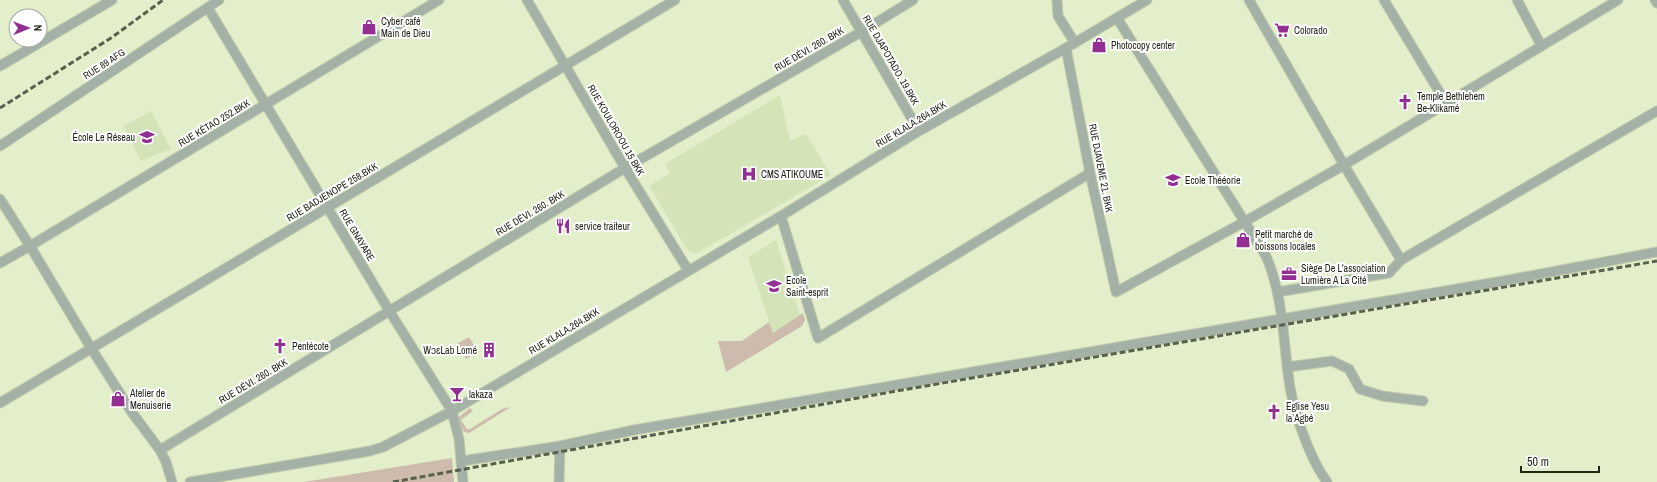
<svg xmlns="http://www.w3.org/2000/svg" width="1657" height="482" font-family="'Archivo Narrow',sans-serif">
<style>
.built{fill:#d5e3b9}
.green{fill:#cdbbae}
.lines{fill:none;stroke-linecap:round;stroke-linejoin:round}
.street-casing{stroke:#c0cbab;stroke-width:11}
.street{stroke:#a3b1a7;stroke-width:9}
.rail{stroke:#59604c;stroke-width:3;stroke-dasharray:6 3;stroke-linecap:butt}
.labels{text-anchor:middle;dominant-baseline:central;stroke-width:4;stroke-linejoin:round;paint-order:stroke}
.poi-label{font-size:10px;fill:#212518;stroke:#fff;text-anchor:start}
.street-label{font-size:10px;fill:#212518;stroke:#fff}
</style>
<rect width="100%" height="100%" fill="#e3efcb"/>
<path class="built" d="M780 95 790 141 806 134 831 175 696 254 688 251 649 186 670 173 665 164Z
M151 111 171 149 141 161 124 126Z
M776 240 800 315 773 334 748 257Z"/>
<path class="green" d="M803 313 805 320 802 326 726 372 718 341H742L769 322 773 333Z
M469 337 478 352 466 359 457 344Z
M511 407 469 433 464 432 456 419 470 408 473 411 461 420 467 429H470L502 409Z
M452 458 454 482H304Z"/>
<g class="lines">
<g class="street-casing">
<path id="street" d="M527 0 625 168 688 270
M843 0 919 131
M1057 0 1058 16 1075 43
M1249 0 1344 165 1401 260
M1384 0 1446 103
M1517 0 1541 45
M1655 0 1657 3
M208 8 390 312 452 411 459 439 463 482
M1117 18 1266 256C1282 293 1283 333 1288 373 1291 405 1308 456 1327 482
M1066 48 1090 173 1116 292 1244 222 1344 165 1618 0
M0 66 112 0
M0 146 219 0
M0 199 30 246 91 348 133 414 160 450 166 462 172 482
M781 216 818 338 1090 173
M0 263 30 246 439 0
M1278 292 1389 273 1401 260 1657 111
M1287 367 1332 361 1349 369 1360 389 1382 396 1423 401
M0 403 675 0
M160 450 625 168 861 32 913 0
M462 461 560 446 634 430 1503 281 1657 252
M190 482 370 451 383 447 452 411 781 216 919 131 1066 48 1147 0
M559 482 560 446"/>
</g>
<use href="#street" class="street"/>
<path class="rail" d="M0 108 111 38 163 0
M393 482 902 390 1657 261"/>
</g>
<defs>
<g id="shop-bare" transform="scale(1.2)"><path d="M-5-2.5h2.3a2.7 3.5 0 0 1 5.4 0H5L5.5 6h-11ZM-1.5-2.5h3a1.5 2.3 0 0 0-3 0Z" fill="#932e93" stroke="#fff" stroke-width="2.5" paint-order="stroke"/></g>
<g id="supermarket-bare" transform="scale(1.2)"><path d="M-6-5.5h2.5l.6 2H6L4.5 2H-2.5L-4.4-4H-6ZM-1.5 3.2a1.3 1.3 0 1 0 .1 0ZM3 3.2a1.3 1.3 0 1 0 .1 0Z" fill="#932e93" stroke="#fff" stroke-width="2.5" paint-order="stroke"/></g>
<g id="church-bare" transform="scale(1.2)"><path d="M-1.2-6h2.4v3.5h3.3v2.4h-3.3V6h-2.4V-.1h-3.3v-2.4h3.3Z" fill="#932e93" stroke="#fff" stroke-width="2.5" paint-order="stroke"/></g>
<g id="school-bare" transform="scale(1.2)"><path d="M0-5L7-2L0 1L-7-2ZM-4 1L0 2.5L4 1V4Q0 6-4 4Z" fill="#932e93" stroke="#fff" stroke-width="2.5" paint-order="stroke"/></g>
<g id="hospital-bare" transform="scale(1.2)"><path d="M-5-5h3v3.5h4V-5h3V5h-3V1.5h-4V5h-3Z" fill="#932e93" stroke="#fff" stroke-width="2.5" paint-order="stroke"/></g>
<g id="restaurant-bare" transform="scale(1.2)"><path d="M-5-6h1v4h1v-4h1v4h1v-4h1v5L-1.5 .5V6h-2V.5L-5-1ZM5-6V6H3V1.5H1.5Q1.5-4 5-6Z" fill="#932e93" stroke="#fff" stroke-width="2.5" paint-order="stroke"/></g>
<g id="office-bare" transform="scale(1.2)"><path d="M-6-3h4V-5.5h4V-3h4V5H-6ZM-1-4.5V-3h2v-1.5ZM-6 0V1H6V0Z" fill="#932e93" stroke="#fff" stroke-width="2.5" paint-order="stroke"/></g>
<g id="building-bare" transform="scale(1.2)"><path d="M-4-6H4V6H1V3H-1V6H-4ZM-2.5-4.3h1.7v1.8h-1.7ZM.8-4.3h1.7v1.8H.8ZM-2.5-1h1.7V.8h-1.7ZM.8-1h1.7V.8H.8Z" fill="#932e93" stroke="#fff" stroke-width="2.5" paint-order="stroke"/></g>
<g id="bar-bare" transform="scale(1.2)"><path d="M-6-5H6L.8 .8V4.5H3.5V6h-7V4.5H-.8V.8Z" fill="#932e93" stroke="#fff" stroke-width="2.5" paint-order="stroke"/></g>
</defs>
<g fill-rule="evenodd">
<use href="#shop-bare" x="369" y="27"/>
<use href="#supermarket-bare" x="1282" y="30"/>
<use href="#shop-bare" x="1099" y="45"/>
<use href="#church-bare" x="1405" y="102"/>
<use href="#school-bare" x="147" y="137"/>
<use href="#hospital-bare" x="749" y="174"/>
<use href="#school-bare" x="1173" y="180"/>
<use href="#restaurant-bare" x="563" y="226"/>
<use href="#shop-bare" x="1243" y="240"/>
<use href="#office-bare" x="1289" y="274"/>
<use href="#school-bare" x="774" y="286"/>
<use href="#church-bare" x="280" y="346"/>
<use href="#building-bare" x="489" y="350"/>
<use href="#bar-bare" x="457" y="394"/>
<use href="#shop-bare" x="118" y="399"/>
<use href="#church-bare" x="1274" y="412"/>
</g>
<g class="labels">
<g class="poi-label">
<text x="381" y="21">Cyber café<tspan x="381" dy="12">Main de Dieu</tspan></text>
<text x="1294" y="30">Colorado</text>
<text x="1111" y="45">Photocopy center</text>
<text x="1417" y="96">Temple Bethlehem<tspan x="1417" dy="12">Be-Klikamé</tspan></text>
<text x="135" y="137" text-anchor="end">École Le Réseau</text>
<text x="761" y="174">CMS ATIKOUME</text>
<text x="1185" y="180">Ecole Thééorie</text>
<text x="575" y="226">service traiteur</text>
<text x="1255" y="234">Petit marché de<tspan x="1255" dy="12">boissons locales</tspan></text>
<text x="1301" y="268">Siège De L'association<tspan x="1301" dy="12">Lumière A La Cité</tspan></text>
<text x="786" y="280">Ecole<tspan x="786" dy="12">Saint-esprit</tspan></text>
<text x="292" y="346">Pentécote</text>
<text x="477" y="350" text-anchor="end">WɔɛLab Lomé</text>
<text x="130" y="393">Atelier de<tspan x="130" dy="12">Menuiserie</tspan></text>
<text x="469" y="394">lakaza</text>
<text x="1286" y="406">Eglise Yesu<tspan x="1286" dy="12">la Agbé</tspan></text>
</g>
<g class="street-label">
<text transform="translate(809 49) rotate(-30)">RUE DÉVI. 260. BKK</text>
<text transform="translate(891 60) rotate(60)">RUE DJAPOTADO. 19.BKK</text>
<text transform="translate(104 64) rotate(-33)">RUE 89 AFG</text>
<text transform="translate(214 123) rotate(-31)">RUE KÉTAO 252.BKK</text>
<text transform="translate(911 124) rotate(-31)">RUE KLALA.264.BKK</text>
<text transform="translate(616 130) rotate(60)">RUE KOULOROOU 15 BKK</text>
<text transform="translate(1101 168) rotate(79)">RUE DJAVEME 21. BKK</text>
<text transform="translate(332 192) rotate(-31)">RUE BADJENOPE 258.BKK</text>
<text transform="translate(530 213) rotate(-31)">RUE DÉVI. 260. BKK</text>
<text transform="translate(357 235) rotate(59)">RUE GNAYARE</text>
<text transform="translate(564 331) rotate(-31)">RUE KLALA,264.BKK</text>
<text transform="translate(253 381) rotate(-31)">RUE DÉVI. 260. BKK</text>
</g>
</g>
<g transform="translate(28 28) rotate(89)"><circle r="19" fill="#ffffff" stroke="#a6a8a3"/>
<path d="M0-3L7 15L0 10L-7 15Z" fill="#932e93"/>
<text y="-6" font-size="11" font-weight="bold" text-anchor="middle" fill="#212518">N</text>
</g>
<path d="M1521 466v6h78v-6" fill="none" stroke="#212518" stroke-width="2"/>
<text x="1527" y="466" font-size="12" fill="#212518" stroke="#ffffff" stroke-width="3" paint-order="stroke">50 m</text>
</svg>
